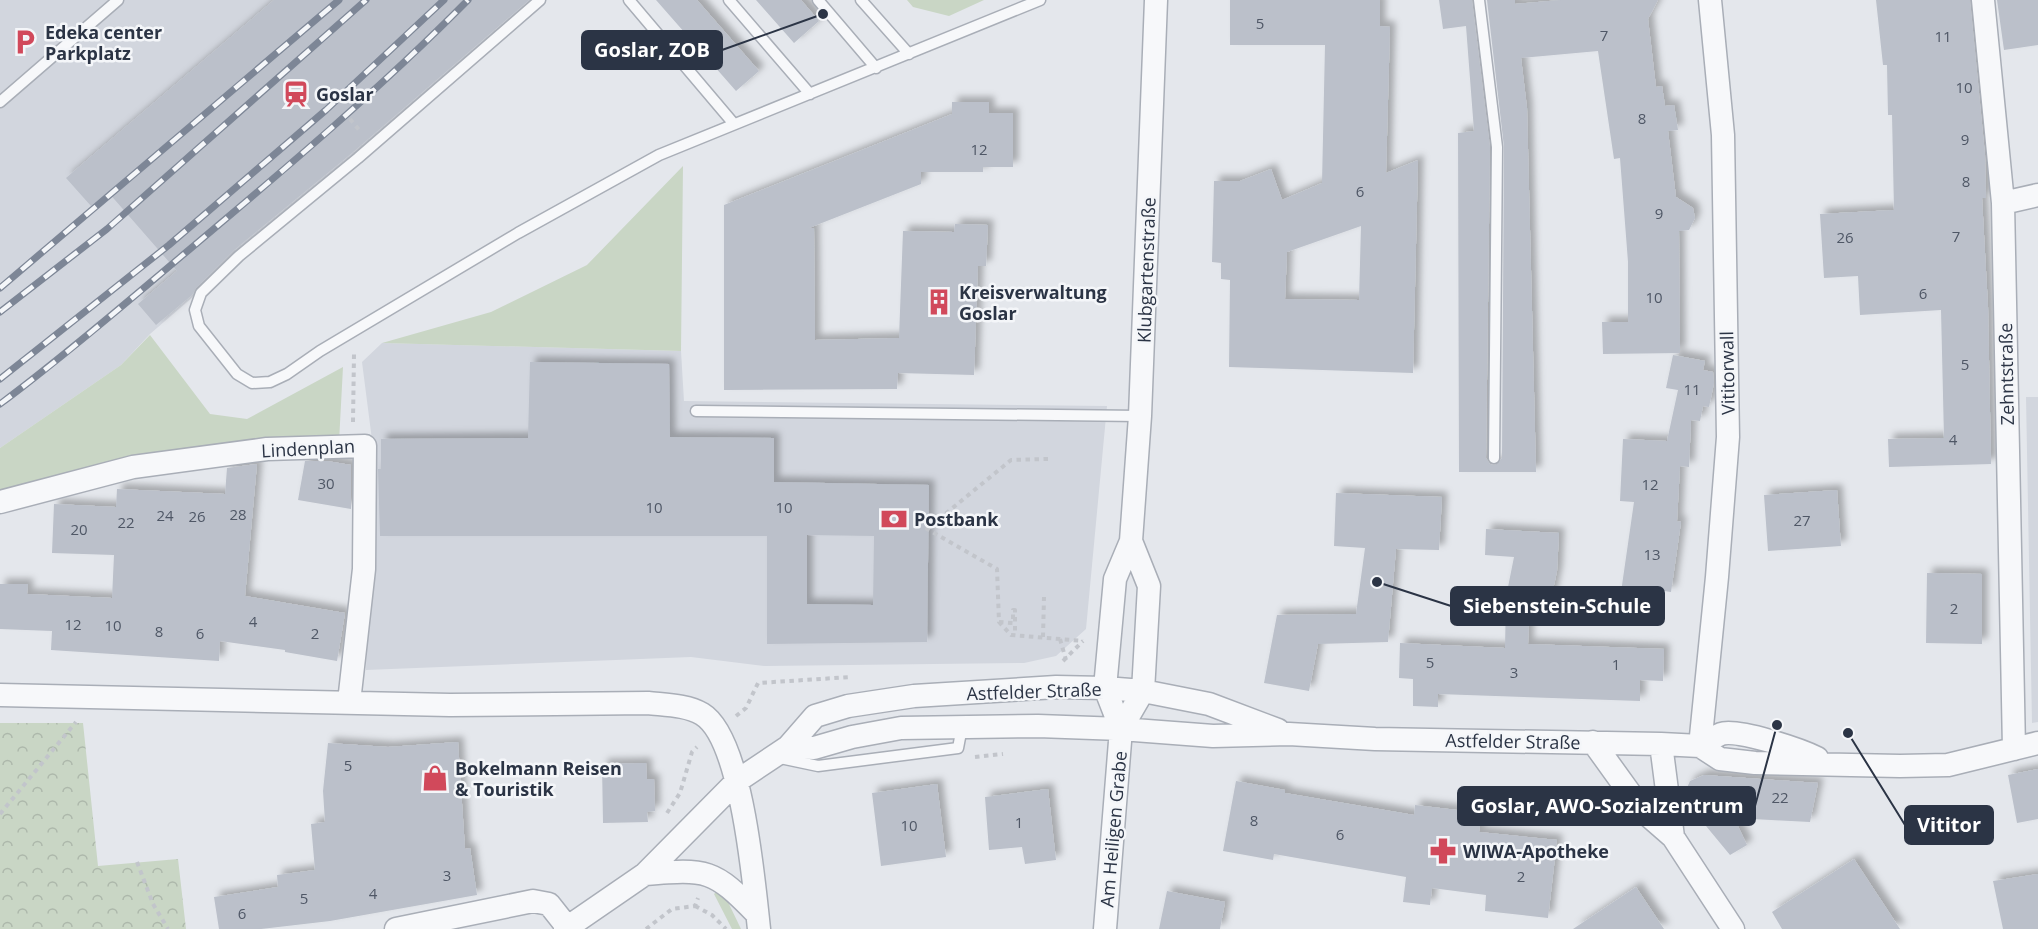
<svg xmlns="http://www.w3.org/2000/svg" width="2038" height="929" font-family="'Open Sans',sans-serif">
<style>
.built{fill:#d2d6de}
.green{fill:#c9d6c5}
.forest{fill:url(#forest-crowns)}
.building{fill:#bbc0ca;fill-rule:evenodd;filter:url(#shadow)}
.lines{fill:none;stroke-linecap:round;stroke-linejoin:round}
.lane-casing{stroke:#a9aeb7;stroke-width:13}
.street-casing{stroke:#a9aeb7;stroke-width:25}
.path{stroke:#c2c5cb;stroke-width:4;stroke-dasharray:4.5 4.5;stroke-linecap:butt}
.lane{stroke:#f7f8fa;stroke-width:10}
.street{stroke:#f7f8fa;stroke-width:22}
.rail-casing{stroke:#7d8696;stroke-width:7}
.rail{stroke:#f4f6f9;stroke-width:4.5;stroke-dasharray:14;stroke-linecap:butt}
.labels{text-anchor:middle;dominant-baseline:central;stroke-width:5;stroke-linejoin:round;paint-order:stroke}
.number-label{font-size:15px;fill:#4f5766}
.poi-label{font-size:18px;font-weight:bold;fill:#2b3445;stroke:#f4f6f9;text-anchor:start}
.street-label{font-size:18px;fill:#2b3445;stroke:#f4f6f9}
.leader{fill:none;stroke:#2b3445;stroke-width:2}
.callout-dot{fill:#2b3445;stroke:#f4f6f9;stroke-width:2}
.callout{fill:#2b3445;stroke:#2b3445;stroke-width:2}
.callout-label{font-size:20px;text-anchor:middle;font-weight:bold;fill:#fff}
</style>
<defs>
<pattern id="forest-crowns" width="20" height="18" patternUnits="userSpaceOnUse" patternTransform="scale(1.5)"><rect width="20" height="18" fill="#c9d6c5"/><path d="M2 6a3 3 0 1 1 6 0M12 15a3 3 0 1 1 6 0" fill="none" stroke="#adb8ab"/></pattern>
<filter id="shadow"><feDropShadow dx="5.5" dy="-5.5" stdDeviation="3" flood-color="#0004"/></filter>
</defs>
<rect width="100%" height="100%" fill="#e4e7ec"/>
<path class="built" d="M0 0H537L150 334 121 365 0 448Z
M382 343 681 351 684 401 1107 406 1086 629 1056 656 1024 663 765 666 691 657 366 670 372 440 362 362Z
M2026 397H2038V722L2032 723Z"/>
<path class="green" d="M907 0H984L949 16 913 7Z
M683 166 681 351 382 343 491 312 587 265Z
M150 335 210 414 247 419 343 367 339 442 0 491V448L121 365Z
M717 891 728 902 741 929H732L714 894Z"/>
<path class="forest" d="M0 723H83L98 866 178 859 186 929H0Z"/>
<path class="building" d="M274 0H529L353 152 234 250 196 288 192 295 156 325 138 304 177 271 108 192 91 206 66 178Z
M656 0H697L759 71 736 91Z
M756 0H801L819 21 794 43Z
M1230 0H1380V26L1390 27 1386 173 1418 160 1413 373 1229 367 1230 280 1221 279V263L1212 262 1214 181H1240L1271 169 1282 200 1322 183 1325 45H1230ZM1361 226 1359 300 1285 299 1287 252Z
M1439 0H1472L1490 147 1486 458 1490 464 1495 465 1502 458 1504 147 1487 0H1515V4L1561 0H1658L1648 19 1656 87 1662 86 1665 106 1674 105 1678 130 1668 131 1676 197 1693 208 1695 218 1689 230 1679 231 1680 353 1603 354 1602 322H1628V262L1620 158 1614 159 1598 51 1521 58 1527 108 1536 472H1459L1458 133 1474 131 1466 26 1443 29Z
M1876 0H1970L1985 155 1986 198H1982L1988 307 1991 464 1889 467 1888 439 1944 438 1941 310 1860 315 1858 276 1824 278 1820 214 1894 210 1892 115H1888L1887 65H1883Z
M1997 0H2038V45L2004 50Z
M952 102H989V113H1013V167H983V172H921V184L809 228H814L815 340 899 338 903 231 954 232 955 224 988 225 986 266H978L974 375 898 373 897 389 724 390V205L952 114Z
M1673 355 1705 361 1703 370 1713 372 1714 383 1709 407 1703 406 1700 421 1691 420 1689 467 1680 466 1677 521 1681 522 1671 592 1643 588 1642 618 1618 613 1634 502 1620 501 1623 439 1667 441 1678 390 1666 388Z
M530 362 669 364 670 437 774 438V482L929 485 927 642 767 644V536H380L378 469H381V439L528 438ZM807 535 874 536 873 605 807 604Z
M305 461H327L351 465V509L298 500Z
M257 464 245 596 345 613 337 661 285 652V650L220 641 219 661 51 650 52 631 0 629V584H28L27 594 112 598 114 555 52 553 54 504 116 507 117 489 225 494 227 468Z
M1837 490 1841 546 1768 551 1764 495Z
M1336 493 1442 497 1439 550 1396 549 1388 642 1318 644 1309 691 1264 683 1277 615 1356 614 1365 548 1334 546Z
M1486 529 1559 533 1557 571 1551 599 1530 595 1528 644 1664 649 1663 681 1640 680V701L1438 694V707L1413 706V679L1399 678 1400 643 1505 648 1506 597 1514 557 1485 555Z
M1927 573 1982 574V644L1926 643Z
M458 742 465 849 470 848 477 895 330 921 261 929H219L214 897 278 887 277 875 315 870 311 824 325 822 323 791 328 743 388 747Z
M646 763 647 779H654L655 811 647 812 648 822 603 823 602 764Z
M2038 769V819L2017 823 2008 775Z
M1704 775 1818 783 1810 822 1734 818 1747 845 1730 855 1687 803 1686 790 1690 781Z
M1236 781 1285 790V793L1414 815 1415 805 1482 813 1479 832 1557 840 1548 918 1485 911 1486 895 1432 888 1430 905 1403 902 1406 877 1274 854 1273 860 1223 851Z
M937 784 946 857 881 866 872 793Z
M1048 789 1056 860 1025 864 1022 847 989 850 985 797Z
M1854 859 1900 929H1782L1772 912Z
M2038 874V929H2003L1993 881Z
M1636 887 1664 929H1573Z
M1167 891 1225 902 1220 929H1159Z"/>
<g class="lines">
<g class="lane-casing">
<path id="lane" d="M540 0 358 158 239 256 201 293 195 310 199 326 237 374 252 383 270 382 287 374 320 351 518 233 659 155 1040 0
M629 0 734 124
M729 0 810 94
M818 0 876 68
M861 0 909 54
M1479 0 1497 147 1494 458
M0 102 118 0
M696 411 1140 416
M775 757 818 766 958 748 962 727"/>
</g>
<g class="street-casing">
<path id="street" d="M1983 0 2003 203 2014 749
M2003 203 2038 195
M0 502 133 467 267 449 365 446 364 569 349 702
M0 695 450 705 648 703C665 705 687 705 702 714 742 738 754 884 759 929
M1121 729 1143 691 1149 586 1131 541
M1593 742 1642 810 1673 837 1733 929
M1661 744 1673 837
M1700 746 1717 577 1728 437 1723 135 1710 0
M1700 746C1706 742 1714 737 1721 734 1737 728 1801 750 1817 758
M788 747 814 748 852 737 901 728 1038 726 1121 729 1213 736 1289 734 1375 739 1661 744 1700 746 1720 759 1755 763 1900 766 1948 765 2038 743
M645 874C708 869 713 869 757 914
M396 929 533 901 549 904 568 928
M565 929 645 874 737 781 788 747 815 716 848 706 914 696 1056 687 1105 688 1143 691 1209 704 1278 730
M1105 929 1121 729 1105 688 1115 579 1131 541 1140 416 1156 0"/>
</g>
<path class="path" d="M350 119 360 131
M353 422 354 354
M1048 459 1011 460 927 529 997 569 999 622 1011 635 1083 641
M999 622 1013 623V610H1015V635
M1043 637 1044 597
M1060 639 1066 660
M1063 661 1083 641
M736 716 746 708 758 683 851 677
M975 757 1003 754
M667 813 680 793 692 752 697 747
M0 814 76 722
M137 862 153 904 168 929
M695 906 712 915 726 929
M646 929 672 909 695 906 698 898"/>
<use href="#lane" class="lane"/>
<use href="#street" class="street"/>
<g class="rail-casing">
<path id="rail" d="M0 288 339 0
M0 312 107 229 366 0
M0 379 169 245 326 110 444 0
M0 404C66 355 128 301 190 249 285 169 381 88 468 0"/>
</g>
<use href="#rail" class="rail"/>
</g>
<defs>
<g id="parking-bare" transform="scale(2.07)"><path d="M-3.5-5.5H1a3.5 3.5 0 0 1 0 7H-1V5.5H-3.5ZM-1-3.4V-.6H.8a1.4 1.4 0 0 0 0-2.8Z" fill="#d1495b" stroke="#f4f6f9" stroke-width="2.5" paint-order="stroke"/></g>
<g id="station-bare" transform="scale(2.07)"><path d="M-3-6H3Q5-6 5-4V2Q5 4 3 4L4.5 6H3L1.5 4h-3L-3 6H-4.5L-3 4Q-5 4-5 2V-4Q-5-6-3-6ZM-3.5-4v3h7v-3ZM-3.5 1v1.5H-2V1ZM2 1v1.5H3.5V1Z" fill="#d1495b" stroke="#f4f6f9" stroke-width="2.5" paint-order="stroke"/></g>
<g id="building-bare" transform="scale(2.07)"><path d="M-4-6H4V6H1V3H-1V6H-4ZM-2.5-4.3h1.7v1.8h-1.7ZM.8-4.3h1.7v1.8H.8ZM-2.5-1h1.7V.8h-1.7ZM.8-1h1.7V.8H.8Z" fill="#d1495b" stroke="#f4f6f9" stroke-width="2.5" paint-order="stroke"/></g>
<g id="bank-bare" transform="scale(2.07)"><path d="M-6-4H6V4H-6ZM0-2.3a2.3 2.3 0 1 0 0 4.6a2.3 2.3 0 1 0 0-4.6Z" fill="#d1495b" stroke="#f4f6f9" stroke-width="2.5" paint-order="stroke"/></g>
<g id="shop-bare" transform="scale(2.07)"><path d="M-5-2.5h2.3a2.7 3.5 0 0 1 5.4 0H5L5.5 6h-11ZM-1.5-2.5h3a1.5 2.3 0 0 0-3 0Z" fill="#d1495b" stroke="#f4f6f9" stroke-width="2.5" paint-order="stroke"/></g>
<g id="pharmacy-bare" transform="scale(2.07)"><path d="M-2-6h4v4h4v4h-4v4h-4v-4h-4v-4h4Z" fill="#d1495b" stroke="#f4f6f9" stroke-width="2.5" paint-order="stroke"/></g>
</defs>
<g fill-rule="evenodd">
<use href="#parking-bare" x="25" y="42"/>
<use href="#station-bare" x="296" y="94"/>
<use href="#building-bare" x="939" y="302"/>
<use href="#bank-bare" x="894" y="519"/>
<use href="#shop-bare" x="435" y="778"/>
<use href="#pharmacy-bare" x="1443" y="851"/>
</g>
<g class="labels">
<g class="number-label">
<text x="1260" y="23">5</text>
<text x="1604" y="35">7</text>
<text x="1943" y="36">11</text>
<text x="1964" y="87">10</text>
<text x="1642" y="118">8</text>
<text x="1965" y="139">9</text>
<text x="979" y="149">12</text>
<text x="1966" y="181">8</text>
<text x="1360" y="191">6</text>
<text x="1659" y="213">9</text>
<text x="1956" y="236">7</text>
<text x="1845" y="237">26</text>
<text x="1923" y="293">6</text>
<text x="1654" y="297">10</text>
<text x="1965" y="364">5</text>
<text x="1692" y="389">11</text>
<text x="1953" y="439">4</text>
<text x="326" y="483">30</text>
<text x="1650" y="484">12</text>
<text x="654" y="507">10</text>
<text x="784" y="507">10</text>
<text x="238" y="514">28</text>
<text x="165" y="515">24</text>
<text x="197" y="516">26</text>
<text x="1802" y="520">27</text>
<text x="126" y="522">22</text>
<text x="79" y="529">20</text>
<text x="1652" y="554">13</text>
<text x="1954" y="608">2</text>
<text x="253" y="621">4</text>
<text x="73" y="624">12</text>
<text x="113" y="625">10</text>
<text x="159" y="631">8</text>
<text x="200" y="633">6</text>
<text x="315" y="633">2</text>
<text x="1430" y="662">5</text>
<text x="1616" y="664">1</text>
<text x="1514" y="672">3</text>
<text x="348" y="765">5</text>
<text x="1780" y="797">22</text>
<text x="1254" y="820">8</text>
<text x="1019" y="822">1</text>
<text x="909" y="825">10</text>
<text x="1340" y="834">6</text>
<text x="447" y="875">3</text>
<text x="1521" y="876">2</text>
<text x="373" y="893">4</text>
<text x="304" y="898">5</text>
<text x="242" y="913">6</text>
</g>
<g class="poi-label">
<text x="45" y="32">Edeka center<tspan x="45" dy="21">Parkplatz</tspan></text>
<text x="316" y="94">Goslar</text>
<text x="959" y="292">Kreisverwaltung<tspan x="959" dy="21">Goslar</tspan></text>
<text x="914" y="519">Postbank</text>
<text x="455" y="768">Bokelmann Reisen<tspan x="455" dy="21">&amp; Touristik</tspan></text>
<text x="1463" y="851">WIWA-Apotheke</text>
</g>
<g class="street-label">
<text transform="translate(1146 270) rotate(-88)">Klubgartenstraße</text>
<text transform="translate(1727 373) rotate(-91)">Vititorwall</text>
<text transform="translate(2006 374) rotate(-91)">Zehntstraße</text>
<text transform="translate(308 448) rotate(-3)">Lindenplan</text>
<text transform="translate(1034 691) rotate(-2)">Astfelder Straße</text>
<text transform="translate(1513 741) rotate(1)">Astfelder Straße</text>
<text transform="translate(1113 829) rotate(-85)">Am Heiligen Grabe</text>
</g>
</g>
<path class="leader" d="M823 14L722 50M1377 582L1451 606M1777 725L1755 806M1848 733L1905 825"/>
<g class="callout-dot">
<circle cx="823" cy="14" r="6"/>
<circle cx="1377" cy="582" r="6"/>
<circle cx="1777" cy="725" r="6"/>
<circle cx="1848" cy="733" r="6"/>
</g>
<g class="callout">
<rect x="582" y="31" width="140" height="38" rx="6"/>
<rect x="1451" y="587" width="213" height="38" rx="6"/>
<rect x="1458" y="787" width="297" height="38" rx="6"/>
<rect x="1905" y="806" width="88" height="38" rx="6"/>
</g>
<g class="callout-label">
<text x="652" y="57">Goslar, ZOB</text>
<text x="1557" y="613">Siebenstein-Schule</text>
<text x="1607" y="813">Goslar, AWO-Sozialzentrum</text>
<text x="1949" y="832">Vititor</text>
</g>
</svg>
